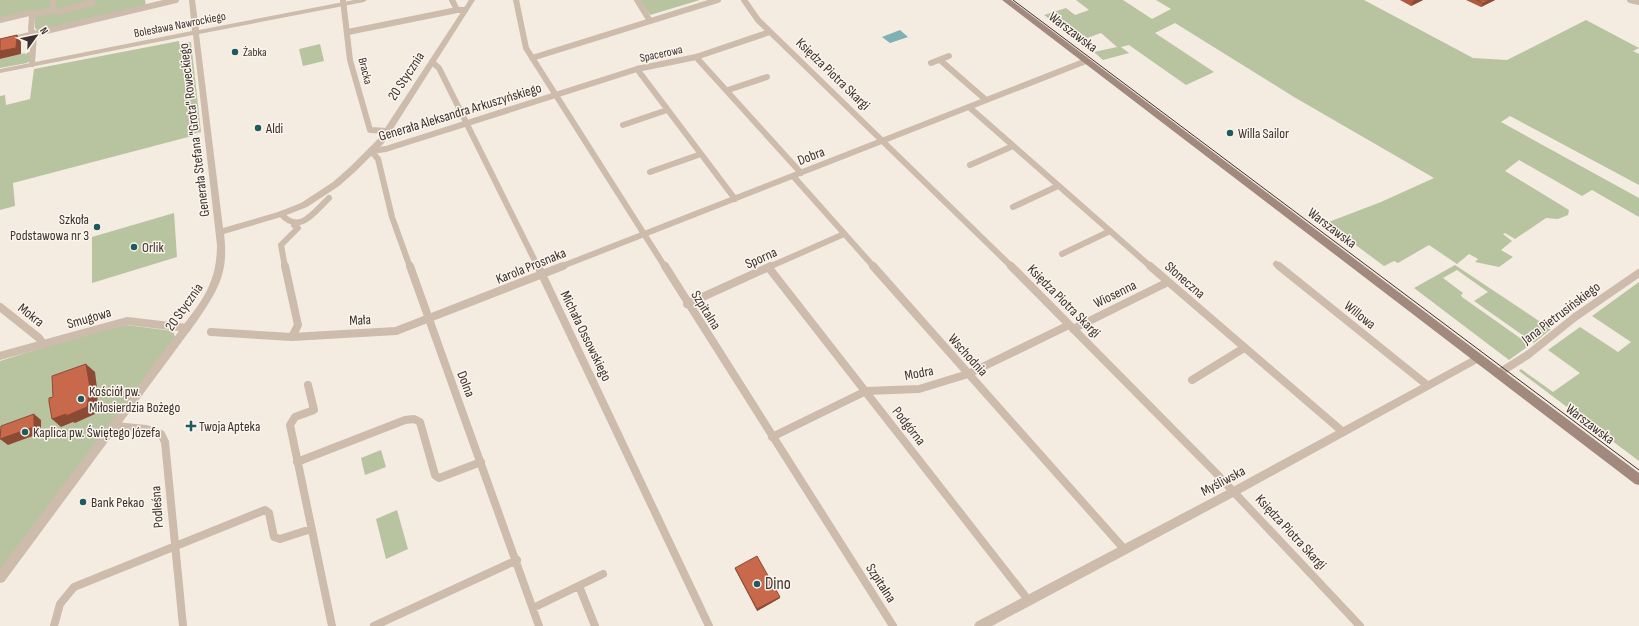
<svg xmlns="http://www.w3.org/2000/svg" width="1639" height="626" font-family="'Sofia Sans Condensed',sans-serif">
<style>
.green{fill:#b8c4a0}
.water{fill:#7fb0b2}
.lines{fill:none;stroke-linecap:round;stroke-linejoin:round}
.minor-far1{stroke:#cdbbac;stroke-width:6}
.minor{stroke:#cdbbac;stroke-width:8}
.tertiary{fill:#cdbbac;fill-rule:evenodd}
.secondary{fill:#a18a7d;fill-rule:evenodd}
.tram{stroke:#3b302b;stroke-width:1}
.wall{fill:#ac5a40}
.shaded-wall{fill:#8c4a34}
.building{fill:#c8694b;stroke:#8c4a34}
.poi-dot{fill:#1f5a5e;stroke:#fbf5ee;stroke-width:1.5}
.labels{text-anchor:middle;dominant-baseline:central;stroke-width:3;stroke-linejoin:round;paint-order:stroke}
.far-street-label{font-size:12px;fill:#3b302b;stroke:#fbf5ee}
.far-poi-label{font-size:12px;fill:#3b302b;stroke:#fbf5ee;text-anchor:start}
.street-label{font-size:14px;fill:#3b302b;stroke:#fbf5ee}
.poi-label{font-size:14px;fill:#3b302b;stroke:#fbf5ee;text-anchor:start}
.near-poi-label{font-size:17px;fill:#3b302b;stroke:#fbf5ee;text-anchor:start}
</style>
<rect width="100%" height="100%" fill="#f4ebe1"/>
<path class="green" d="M0 0H145L146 6 38 31 35 28 34 11 0 19Z
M640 0H700L650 15Z
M1076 0H1123L1152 19 1171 9 1156 0H1364L1473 58 1507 60 1586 20 1639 48 1633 51 1639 54V185L1510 116 1501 122 1639 198V217L1592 190 1582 196 1519 160 1505 171 1569 210 1568 215 1558 219 1546 218 1515 239 1505 233 1503 234 1512 241 1501 250 1513 257 1499 267 1475 262 1478 259 1469 254 1457 264 1429 245 1398 263 1394 261 1384 266 1326 223 1381 202 1434 178 1294 97 1175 23 1155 33 1214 72 1186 85 1129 45 1121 47 1129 53 1103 60 1094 52 1117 47 1101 33 1079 41 1044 15 1066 8 1075 15 1089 10Z
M179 41V44L191 42 201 132 192 134V136L13 183 15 206 0 210V96L5 95 6 105 30 99 34 69Z
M320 44 324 61 303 66 299 49Z
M30 52V61L27 63 0 68V59Z
M174 213 177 257 92 283V237Z
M1455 265 1551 329 1534 343 1474 301 1488 292 1457 270 1443 278 1463 293 1461 295 1462 297 1530 345 1509 360 1414 288Z
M1639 282V461L1519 371 1521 369 1553 392 1580 373 1548 350 1580 327 1618 352 1631 342 1592 316Z
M126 325 173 331 175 337 0 573V361L106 328Z
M381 450 386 467 365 475 361 458Z
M397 510 408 549 386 559 376 519Z"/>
<path class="water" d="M900 30 908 37 890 43 882 37Z"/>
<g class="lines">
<path class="minor-far1" d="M53 0 54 10
M343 0 350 60 370 130 387 131
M452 0 457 10
M516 0 526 48 665 267
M637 0 650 21
M744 0 758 20 1012 267
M1630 0 1639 2
M32 15 31 30 34 34 32 64
M0 20 33 12 32 15 54 10 58 12 92 3V0
M348 32 457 10H465
M0 42 176 0
M696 57 801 173
M532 58 718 0
M940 60 986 100
M432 62 439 68 538 267
M931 63 949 56
M637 69 735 199
M728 90 767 77
M969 107 1151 267
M623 125 667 110
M371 151 378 159 392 217 410 267
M371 151 386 149 637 69 696 57 770 32
M970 165 1013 146
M650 172 701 154
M793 176 874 267
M1013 207 1058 186
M281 214C300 235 314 212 329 198
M1062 254 1110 231
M1276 264 1280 267
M285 267 281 245 298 228 294 225
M560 267 1086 61
M769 267 844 234"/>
<path class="minor" d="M285 266 298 325 292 337
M410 266 539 626
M538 266 709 626
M665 266 893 626
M873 266 1125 550
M1011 266 1214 471 1360 626
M1150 266 1343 432
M1279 266 1427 385
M769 268 1029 601
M687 304 771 266
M0 307 39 338 44 345
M1073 329 1168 282
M211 332 292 337 396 331 563 266
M0 356 127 321 187 328
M1499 373 1529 354 1575 317 1639 273
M1192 380 1244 348
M308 385 314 410 295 417 290 425 332 626
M115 426 146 429 161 434 165 442 183 626
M772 437 866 391 919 389 968 374 1069 325
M297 462 405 420 414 419 420 422 435 475 439 478 481 462
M579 586 595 626
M533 608 603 574
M54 626 60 604 74 587 265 510 269 513 274 537 280 539 311 529
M374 626 517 560"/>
<path class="tertiary" d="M189 0H195L199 30 354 0H367L364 2 199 34 223 228 278 212 301 203 333 182 350 167 378 139 469 0H475L384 143 356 171 339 186 307 207 284 216 224 234C229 273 218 290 197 321L4 582 0 583V569L197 307C211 287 217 269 217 245L193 35 0 73V69L192 31Z
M1478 354 1481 355 1483 358 1481 361 1239 494 992 626H974L976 622 1231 488Z"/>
<path class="secondary" d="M1002 0H1011L1639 473V485L1635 484Z"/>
<path class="tram" d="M1013 0 1639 470"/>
</g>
<path class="wall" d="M1400 0H1423L1411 6Z
M1466 0H1495L1481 7Z
M735 568 780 598 757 611 735 569Z"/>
<path class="shaded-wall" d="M1416 0H1423L1411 6 1413 1Z
M1489 0H1495L1481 7 1483 3Z
M17 35 21 42V54L0 59V51Z
M86 364 95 372 98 396 95 414 75 423 73 422 61 427 52 419Z
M34 414 41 420V433L8 445 0 439Z
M780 597V598L757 611V609Z"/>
<path class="building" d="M1477 0H1489L1483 3Z
M17 35 16 48 0 51V39Z
M86 364 90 388 87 407 66 416V414L52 419 49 402V398L53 397 52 376Z
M34 414V427L0 439 1 426Z
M757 556 780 597 757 609 735 568Z"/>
<g class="poi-dot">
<circle cx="235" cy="52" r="4"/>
<circle cx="258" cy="128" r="4"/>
<circle cx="1230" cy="133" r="4"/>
<circle cx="97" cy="227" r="4"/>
<circle cx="134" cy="247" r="4"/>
<circle cx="81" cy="399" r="4"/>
<path d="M189 420h4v4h4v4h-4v4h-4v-4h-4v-4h4z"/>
<circle cx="25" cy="432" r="4"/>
<circle cx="83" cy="502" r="4"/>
<circle cx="757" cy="584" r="4"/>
</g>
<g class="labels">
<g class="far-street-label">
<text transform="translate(180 25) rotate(-11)">Bolesława Nawrockiego</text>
<text transform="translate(661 54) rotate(-12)">Spacerowa</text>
<text transform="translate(365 71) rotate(76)">Bracka</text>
</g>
<g class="far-poi-label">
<text x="243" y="52">Żabka</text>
</g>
<g class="street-label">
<text transform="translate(1073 32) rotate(37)">Warszawska</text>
<text transform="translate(833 74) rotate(44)">Księdza Piotra Skargi</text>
<text transform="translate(406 76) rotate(-57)">20 Stycznia</text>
<text transform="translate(460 112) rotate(-17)">Generała Aleksandra Arkuszyńskiego</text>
<text transform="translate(194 130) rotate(-97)">Generała Stefana "Grota" Roweckiego</text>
<text transform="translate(811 156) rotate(-21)">Dobra</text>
<text transform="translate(1332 228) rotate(37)">Warszawska</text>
<text transform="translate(761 258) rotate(-24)">Sporna</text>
<text transform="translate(531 266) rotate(-22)">Karola Prosnaka</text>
<text transform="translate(1185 280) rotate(41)">Słoneczna</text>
<text transform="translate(1115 294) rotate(-26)">Wiosenna</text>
<text transform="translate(1064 301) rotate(45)">Księdza Piotra Skargi</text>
<text transform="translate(184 307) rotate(-55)">20 Stycznia</text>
<text transform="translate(706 310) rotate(58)">Szpitalna</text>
<text transform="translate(1561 313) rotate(-37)">Jana Pietrusińskiego</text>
<text transform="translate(31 315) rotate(38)">Mokra</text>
<text transform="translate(1360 315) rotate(39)">Willowa</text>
<text transform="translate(89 318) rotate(-16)">Smugowa</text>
<text transform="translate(360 320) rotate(-3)">Mała</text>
<text transform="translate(586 336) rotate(64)">Michała Ossowskiego</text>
<text transform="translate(968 355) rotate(48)">Wschodnia</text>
<text transform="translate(919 373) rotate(-11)">Modra</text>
<text transform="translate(466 384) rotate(69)">Dolna</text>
<text transform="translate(1590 424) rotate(37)">Warszawska</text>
<text transform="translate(909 426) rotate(52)">Podgórna</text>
<text transform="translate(1223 481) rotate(-28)">Myśliwska</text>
<text transform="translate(157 507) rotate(-94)">Podleśna</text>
<text transform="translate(1291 532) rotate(47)">Księdza Piotra Skargi</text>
<text transform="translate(881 583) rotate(57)">Szpitalna</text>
</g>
<g class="poi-label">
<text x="266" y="128">Aldi</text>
<text x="1238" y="133">Willa Sailor</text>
<text x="89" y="219" text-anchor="end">Szkoła<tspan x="89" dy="16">Podstawowa nr 3</tspan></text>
<text x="142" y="247">Orlik</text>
<text x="89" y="391">Kościół pw.<tspan x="89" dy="16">Miłosierdzia Bożego</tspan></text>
<text x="199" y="426">Twoja Apteka</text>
<text x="33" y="432">Kaplica pw. Świętego Józefa</text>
<text x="91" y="502">Bank Pekao</text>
</g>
<g class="near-poi-label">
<text x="765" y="584">Dino</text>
</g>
</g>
<g transform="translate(36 36) rotate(57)" stroke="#fbf5ee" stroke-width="3" paint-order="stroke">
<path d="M0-3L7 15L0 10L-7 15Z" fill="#3b302b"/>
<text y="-6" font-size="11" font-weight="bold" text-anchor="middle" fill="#3b302b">N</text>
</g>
</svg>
